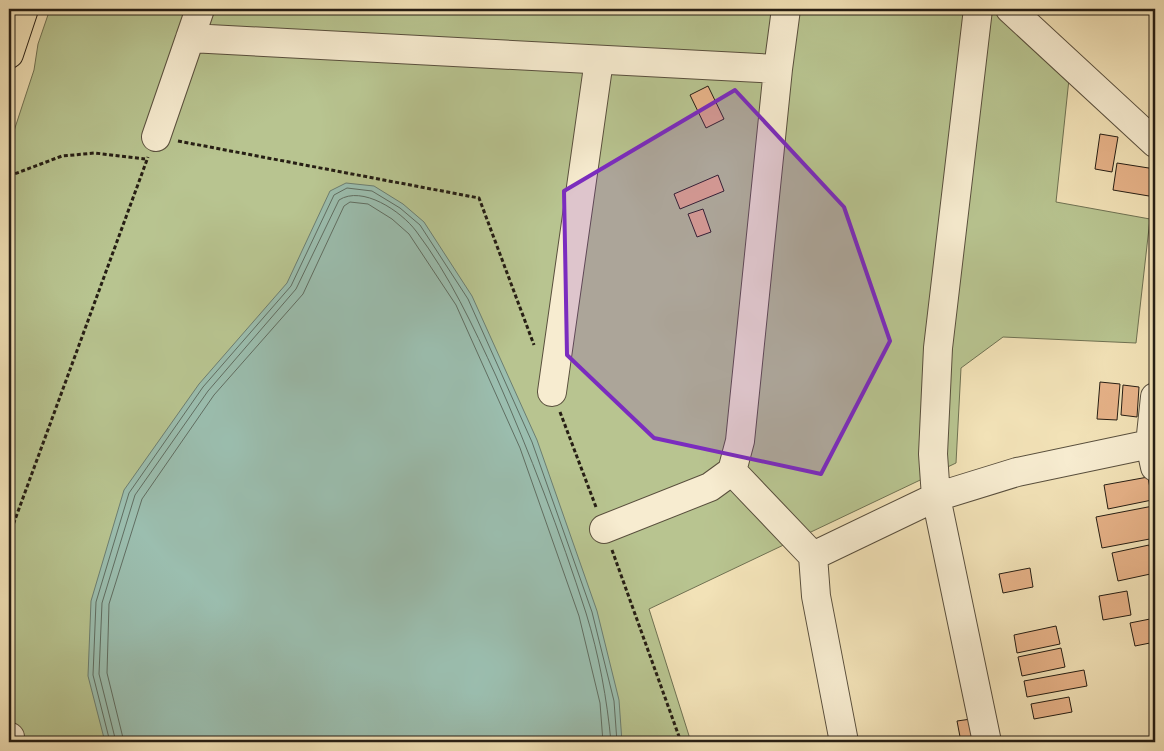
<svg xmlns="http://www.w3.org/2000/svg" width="1164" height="751" font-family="'Libre Bodoni',serif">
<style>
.green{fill:#b8c490;stroke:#6f7152}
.water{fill:#9bbeaf;stroke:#6c7e71}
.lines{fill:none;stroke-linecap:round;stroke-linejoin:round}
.shore{stroke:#606e62;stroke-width:1}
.building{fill:#e6b288;stroke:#261e14}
.minor-casing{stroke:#594f3d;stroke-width:30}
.major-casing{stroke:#261e14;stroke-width:30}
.path{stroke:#261e14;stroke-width:3;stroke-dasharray:4 2.5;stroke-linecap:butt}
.minor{stroke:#f7ecd0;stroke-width:28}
.major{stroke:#f2e2b7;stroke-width:28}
.marked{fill:#7b2cbf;fill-opacity:0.2;stroke:#7b2cbf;stroke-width:4;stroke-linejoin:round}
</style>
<rect width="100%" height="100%" fill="#f2e2b7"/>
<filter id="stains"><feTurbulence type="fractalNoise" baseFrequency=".004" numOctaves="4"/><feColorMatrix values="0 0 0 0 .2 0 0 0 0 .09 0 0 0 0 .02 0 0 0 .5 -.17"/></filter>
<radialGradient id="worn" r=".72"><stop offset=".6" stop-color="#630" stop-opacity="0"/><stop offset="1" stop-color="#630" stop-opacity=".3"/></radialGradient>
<path class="green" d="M50 9H992L1069 79 1056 202 1150 219 1136 343 1003 337 961 368 956 463 649 609 691 742H9V146L34 70 38 44Z"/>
<path class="water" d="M346 183 374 186 403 204 424 222 472 296 537 440 597 611 619 700 622 742H105L88 676 91 601 124 490 199 384 287 283 330 191Z"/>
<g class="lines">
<path class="shore" d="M110 742 93 675 96 602 129 493 203 387 291 286 334 195 347 188 372 191 400 208 420 225 468 299 532 442 592 612 614 701 617 742
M116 742 99 674 102 603 135 495 208 391 296 289 339 200C362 185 401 211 416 231 450 276 473 326 496 376 530 453 560 532 586 613 599 655 607 699 611 742
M124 742 107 673 109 604 142 499 214 395 303 294 344 206 350 202 368 204 392 219 409 234 456 305 520 448 579 616 600 703 603 742"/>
</g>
<path class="building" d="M708 86 724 119 706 128 690 95Z
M1100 134 1118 137 1112 172 1095 169Z
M1117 163 1155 169V197L1113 190Z
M718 175 724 191 680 209 674 194Z
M703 209 711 232 697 237 688 214Z
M1100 382 1120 384 1117 420 1097 419Z
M1123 385 1139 387 1137 417 1121 415Z
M1148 477 1152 500 1108 509 1104 485Z
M1153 506 1155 538 1102 548 1096 517Z
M1149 545 1155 573 1118 581 1112 553Z
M1030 568 1033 587 1003 593 999 574Z
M1127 591 1131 615 1103 620 1099 596Z
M1155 618V642L1135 646 1130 623Z
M1056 626 1060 644 1017 653 1014 635Z
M1061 648 1065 667 1022 676 1018 657Z
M1084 670 1087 686 1027 697 1024 681Z
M1069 697 1072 712 1034 719 1031 704Z
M978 718 983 742H961L957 721Z"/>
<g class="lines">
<g class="minor-casing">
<path id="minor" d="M978 9 938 348 933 454 936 497 987 742
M1010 9 1155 143
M190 38 778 69
M156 137 200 9
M552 392 599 60
M1155 397 1150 444 1155 467
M732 471 813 556
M604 529 710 487 732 471 740 441 778 69 786 9
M813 556 936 497 1017 472 1155 443
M813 556 816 596 844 742
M9 738 10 737"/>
</g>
<g class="major-casing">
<path id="major" d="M9 54 24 9"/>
</g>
<path class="path" d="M178 141 479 198 534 345
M9 176 62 156 95 153 145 159
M560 412 596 507
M9 536 148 157
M612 550 681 742"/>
<use href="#minor" class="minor"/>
<use href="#major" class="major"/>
</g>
<path class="marked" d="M735 90 844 207 890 341 821 474 654 438 567 355 564 191Z"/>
<rect width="1164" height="751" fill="none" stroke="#f2e2b7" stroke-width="30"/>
<rect x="10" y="10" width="1144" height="731" fill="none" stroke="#261e14" stroke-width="2.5"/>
<rect x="15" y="15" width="1134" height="721" fill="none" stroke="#261e14"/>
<rect width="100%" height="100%" filter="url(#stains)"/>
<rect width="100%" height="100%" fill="url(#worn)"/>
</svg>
